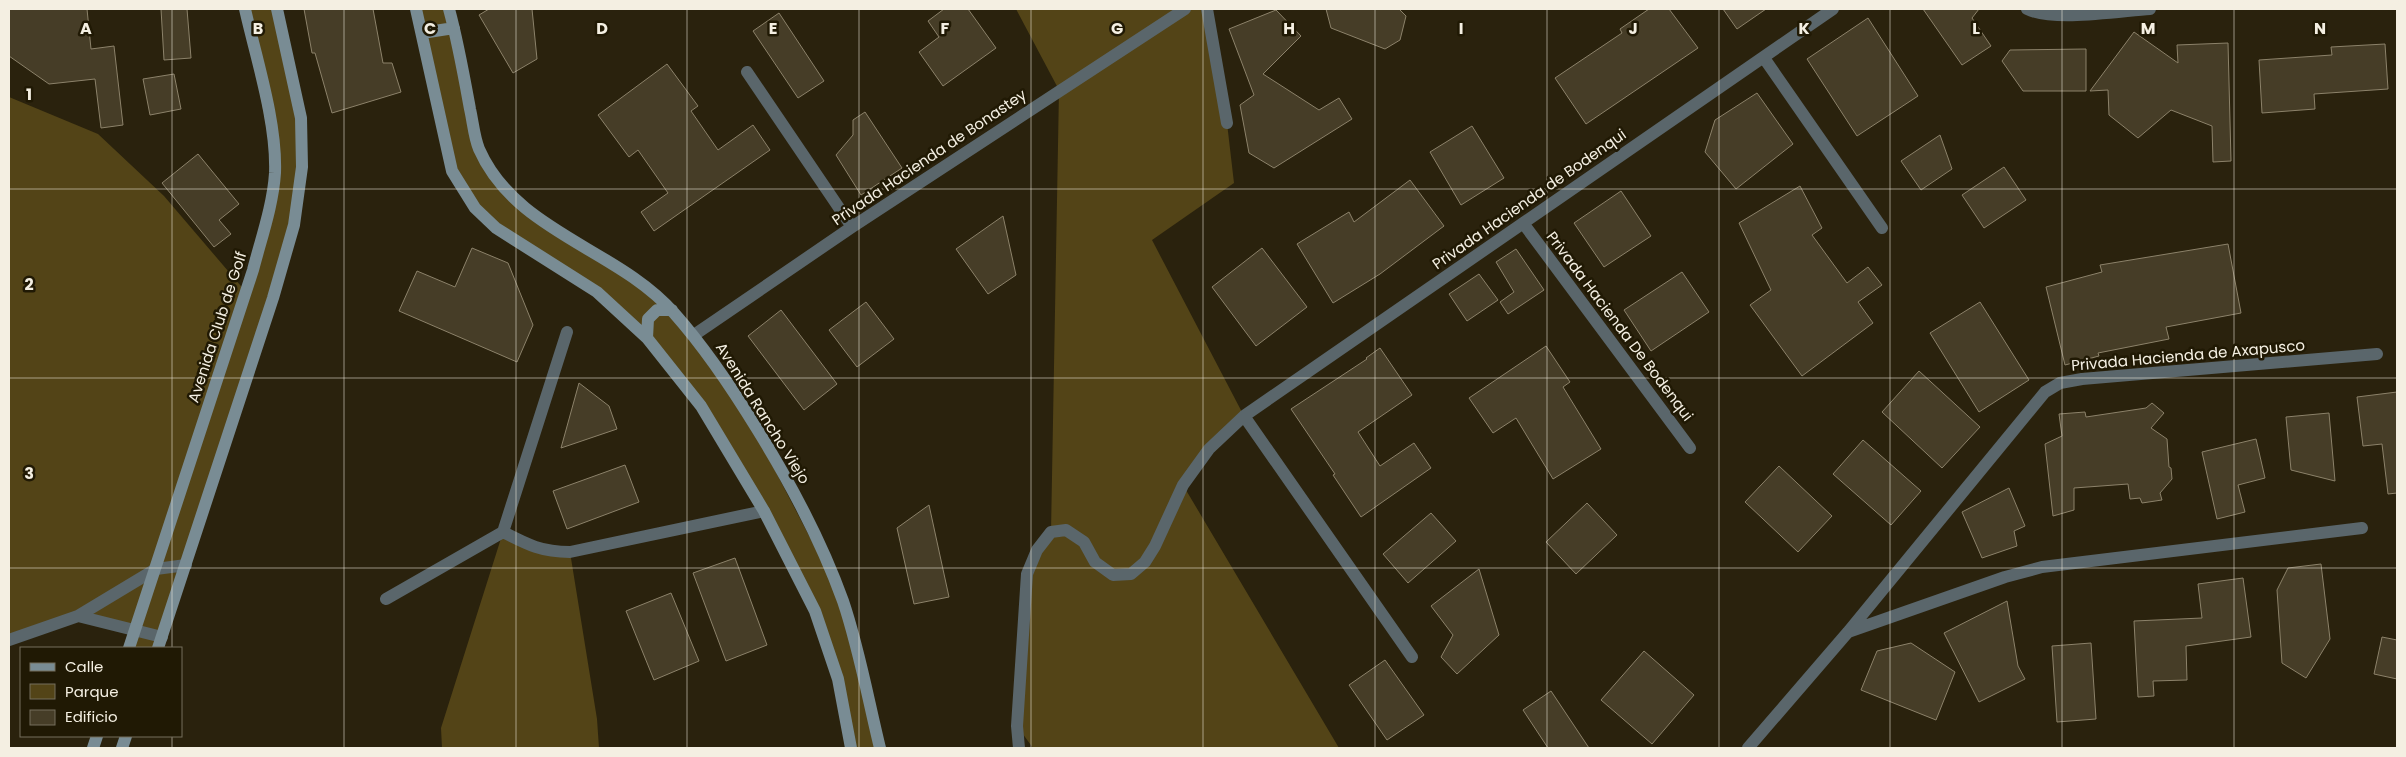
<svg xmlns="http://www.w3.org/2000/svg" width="2406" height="757" font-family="Poppins,sans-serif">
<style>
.green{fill:#534417}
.building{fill:#463d27;stroke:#8c826a}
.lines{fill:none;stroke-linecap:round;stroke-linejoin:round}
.street{stroke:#5a666b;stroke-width:12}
.secondary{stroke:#798c94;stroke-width:12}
.grid{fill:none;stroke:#f4efe2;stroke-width:1;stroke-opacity:0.55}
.labels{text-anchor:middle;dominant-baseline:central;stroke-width:5;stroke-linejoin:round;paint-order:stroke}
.street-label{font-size:15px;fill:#f4efe2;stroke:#201904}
.grid-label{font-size:16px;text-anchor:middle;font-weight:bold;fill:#f4efe2;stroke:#201904;stroke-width:5;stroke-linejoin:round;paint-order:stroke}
</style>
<rect width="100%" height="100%" fill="#2a220d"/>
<path class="green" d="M244 9H277L301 118 294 225 158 648H129L136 631 78 616 9 640V97L98 134 164 196 246 292 275 173Z
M412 9H446L477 147 509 193 645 285 731 386 843 601 880 748H851L815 611 764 511 670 365 597 292 496 228 452 171Z
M1016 9H1207L1227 123 1234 183 1152 240 1244 416 1183 485 1339 748H1033L1017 726 1027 574 1051 532 1059 90Z
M503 532 570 552 597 719 599 748H442L441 728Z"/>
<path class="building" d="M9 9H87L91 49 114 46 123 125 101 128 95 79 49 84 9 56Z
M161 9H187L191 58 164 60Z
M304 9H373L383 63H392L401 92 332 113 315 53H312Z
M489 9H532L537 59 513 73 479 15Z
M944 9H968L996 48 943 86 919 52 939 37 928 21Z
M1326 9H1399L1406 16 1400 40 1385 49 1331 28Z
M1649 9H1669L1698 48 1586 124 1555 78 1622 33 1620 29Z
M1723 9H1766L1737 29Z
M1923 9H1979L1972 18 1991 46 1962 65Z
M1276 10 1301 36 1263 74 1319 110 1339 98 1352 119 1274 168 1249 153 1240 105 1254 95 1229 29Z
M779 13 824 81 798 98 753 31Z
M1868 18 1918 96 1857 136 1807 59Z
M2134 32 2178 63 2177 45 2228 43 2231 161 2213 162 2212 126 2171 110 2138 138 2109 115 2108 90 2090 91Z
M2385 44 2388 89 2314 94 2315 109 2262 113 2259 60 2332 55 2331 47Z
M2086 49V91H2023L2002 61 2010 50Z
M667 64 698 106 691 111 718 150 753 125 770 150 654 231 641 212 668 193 638 150 629 157 598 115Z
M174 74 181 109 150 115 143 79Z
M1757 93 1793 144 1736 189 1705 152 1715 120Z
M865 112 902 168 861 195 836 155 853 135V120Z
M1472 126 1504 178 1461 205 1430 152Z
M1940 135 1952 169 1921 190 1901 161Z
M198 154 239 204 219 220 231 234 214 247 162 183Z
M2004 167 2026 200 1984 228 1962 195Z
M1410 180 1444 226 1380 274 1333 303 1297 244 1349 212 1354 222Z
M1800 186 1822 228 1812 235 1847 283 1868 267 1882 285 1858 302 1873 323 1802 376 1750 305 1771 290 1739 223Z
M1621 191 1651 236 1604 267 1574 223Z
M1003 216 1016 275 988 294 956 249Z
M2228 244 2241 313 2166 327 2169 339 2098 353 2099 356 2065 365 2046 287 2102 272 2100 265Z
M472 248 508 263 533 325 517 362 399 311 417 271 455 287Z
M1262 248 1307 307 1256 346 1212 287Z
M1516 249 1544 290 1508 314 1500 302 1514 292 1496 262Z
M1682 272 1709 312 1651 351 1624 310Z
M1479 274 1498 300 1467 321 1449 294Z
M866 302 894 339 857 367 829 330Z
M1980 302 2029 380 1979 412 1930 333Z
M781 310 837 384 804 410 748 336Z
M1546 346 1570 382 1563 387 1601 449 1553 479 1516 418 1493 433 1469 398Z
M1380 348 1412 395 1358 432 1380 466 1414 443 1431 468 1361 517 1333 475 1335 474 1291 409 1367 359 1366 358Z
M1919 371 1980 427 1942 468 1882 412Z
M579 383 609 406 617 429 561 448Z
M2397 392V493L2388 494 2382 444 2363 446 2357 397Z
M2152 403 2164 413 2151 428 2167 439 2169 467 2171 468 2172 479 2160 493 2162 500 2142 503 2140 498 2130 499 2128 484 2074 488V510L2053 516 2045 444 2062 436 2059 414 2085 412 2086 417 2146 408Z
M2329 413 2335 481 2291 470 2286 417Z
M2256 439 2265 478 2238 485 2245 512 2217 519 2202 452Z
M1863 440 1921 491 1891 525 1833 474Z
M625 465 639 502 567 529 553 491Z
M1779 466 1832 516 1798 552 1745 502Z
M2009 488 2025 526 2014 531 2017 546 1982 558 1962 512Z
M1587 503 1617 535 1576 574 1546 542Z
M929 505 949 597 914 604 897 528Z
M1431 513 1456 541 1408 583 1383 554Z
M735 558 767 645 726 661 693 573Z
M2321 564 2330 639 2306 678 2282 663 2277 590 2288 568Z
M1479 569 1499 635 1457 674 1441 657 1453 635 1431 606Z
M2243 578 2251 637 2186 646 2187 680 2153 681 2154 696 2138 697 2134 621 2202 618 2198 584Z
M671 593 699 661 654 680 626 611Z
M2007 601 2018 666 2025 679 1979 702 1944 633Z
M2382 637 2397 640V679L2374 674Z
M1911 643 1955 672 1936 720 1861 690 1877 651Z
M2091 643 2096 719 2057 722 2052 646Z
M1644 651 1694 695 1652 744 1601 700Z
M1385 660 1424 715 1387 740 1349 685Z
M1551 691 1589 748H1548L1523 710Z"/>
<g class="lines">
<path class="street" d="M1207 9 1227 123
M2027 9C2053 22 2120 11 2150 9
M1764 58 1882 228
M747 72 852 227
M1523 223 1690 448
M694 335 852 227 1185 9
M1244 416 1412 657
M503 532C528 545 542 552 570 552L764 511
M503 532 567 332
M386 599 503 532
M78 616 162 637
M1848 632 2005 577 2042 567 2362 528
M9 640 78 616 156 569 186 565
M1019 748 1017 726 1027 574 1037 550 1051 532 1066 530 1084 542 1095 562 1113 575 1131 574 1145 562 1155 546 1183 485 1209 449 1244 416 1833 9
M1748 748 1848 632 2045 392 2060 383 2082 379 2377 354"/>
<path class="secondary" d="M416 9 452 171 475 208 496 228 597 292 647 338 701 406 764 511 815 611 838 679 851 748
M449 9C458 42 464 76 470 109 473 122 474 137 479 149 516 233 617 248 674 313 706 349 732 388 757 429 791 484 821 540 843 601 859 648 868 699 880 748
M422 33 454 28
M647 338 648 319 657 310H672
M129 648 253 270C261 239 273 205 275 173 277 122 256 58 245 9
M158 648 273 298 294 225 302 167 301 118 277 9
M93 748 97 736
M122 748 126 736"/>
</g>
<path class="grid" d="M172 9V648M344 9V748M516 9V748M687 9V748M859 9V748M1031 9V748M1203 9V748M1375 9V748M1547 9V748M1719 9V748M1890 9V748M2062 9V748M2234 9V748M9 189H2397M9 378H2397M9 568H2397M172 736V748"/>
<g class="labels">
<g class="street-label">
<text transform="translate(929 157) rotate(-34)">Privada Hacienda de Bonastey</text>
<text transform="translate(1529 199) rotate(-35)">Privada Hacienda de Bodenqui</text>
<text transform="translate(1620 326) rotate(53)">Privada Hacienda De Bodenqui</text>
<text transform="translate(217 327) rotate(-72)">Avenida Club de Golf</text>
<text transform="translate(2188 355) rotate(-5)">Privada Hacienda de Axapusco</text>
<text transform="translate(763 413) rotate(58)">Avenida Rancho Viejo</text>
</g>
</g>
<g class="grid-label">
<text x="86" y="34">A</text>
<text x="258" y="34">B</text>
<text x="430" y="34">C</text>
<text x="602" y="34">D</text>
<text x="773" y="34">E</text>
<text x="945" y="34">F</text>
<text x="1117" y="34">G</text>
<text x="1289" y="34">H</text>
<text x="1461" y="34">I</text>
<text x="1633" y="34">J</text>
<text x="1804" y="34">K</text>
<text x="1976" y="34">L</text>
<text x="2148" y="34">M</text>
<text x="2320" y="34">N</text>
<text x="29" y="100">1</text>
<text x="29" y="290">2</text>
<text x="29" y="479">3</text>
</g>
<rect width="2406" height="757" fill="none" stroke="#f4efe2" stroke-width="20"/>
<rect x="20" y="647" width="162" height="90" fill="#201904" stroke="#756f5d"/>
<rect x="30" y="663" width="25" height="8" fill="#798c94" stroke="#756f5d"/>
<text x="65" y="672" font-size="15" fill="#f4efe2">Calle</text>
<rect x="30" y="684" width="25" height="15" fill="#534417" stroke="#756f5d"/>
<text x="65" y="697" font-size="15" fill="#f4efe2">Parque</text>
<rect x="30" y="710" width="25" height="15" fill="#463d27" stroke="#756f5d"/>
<text x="65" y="722" font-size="15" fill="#f4efe2">Edificio</text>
</svg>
